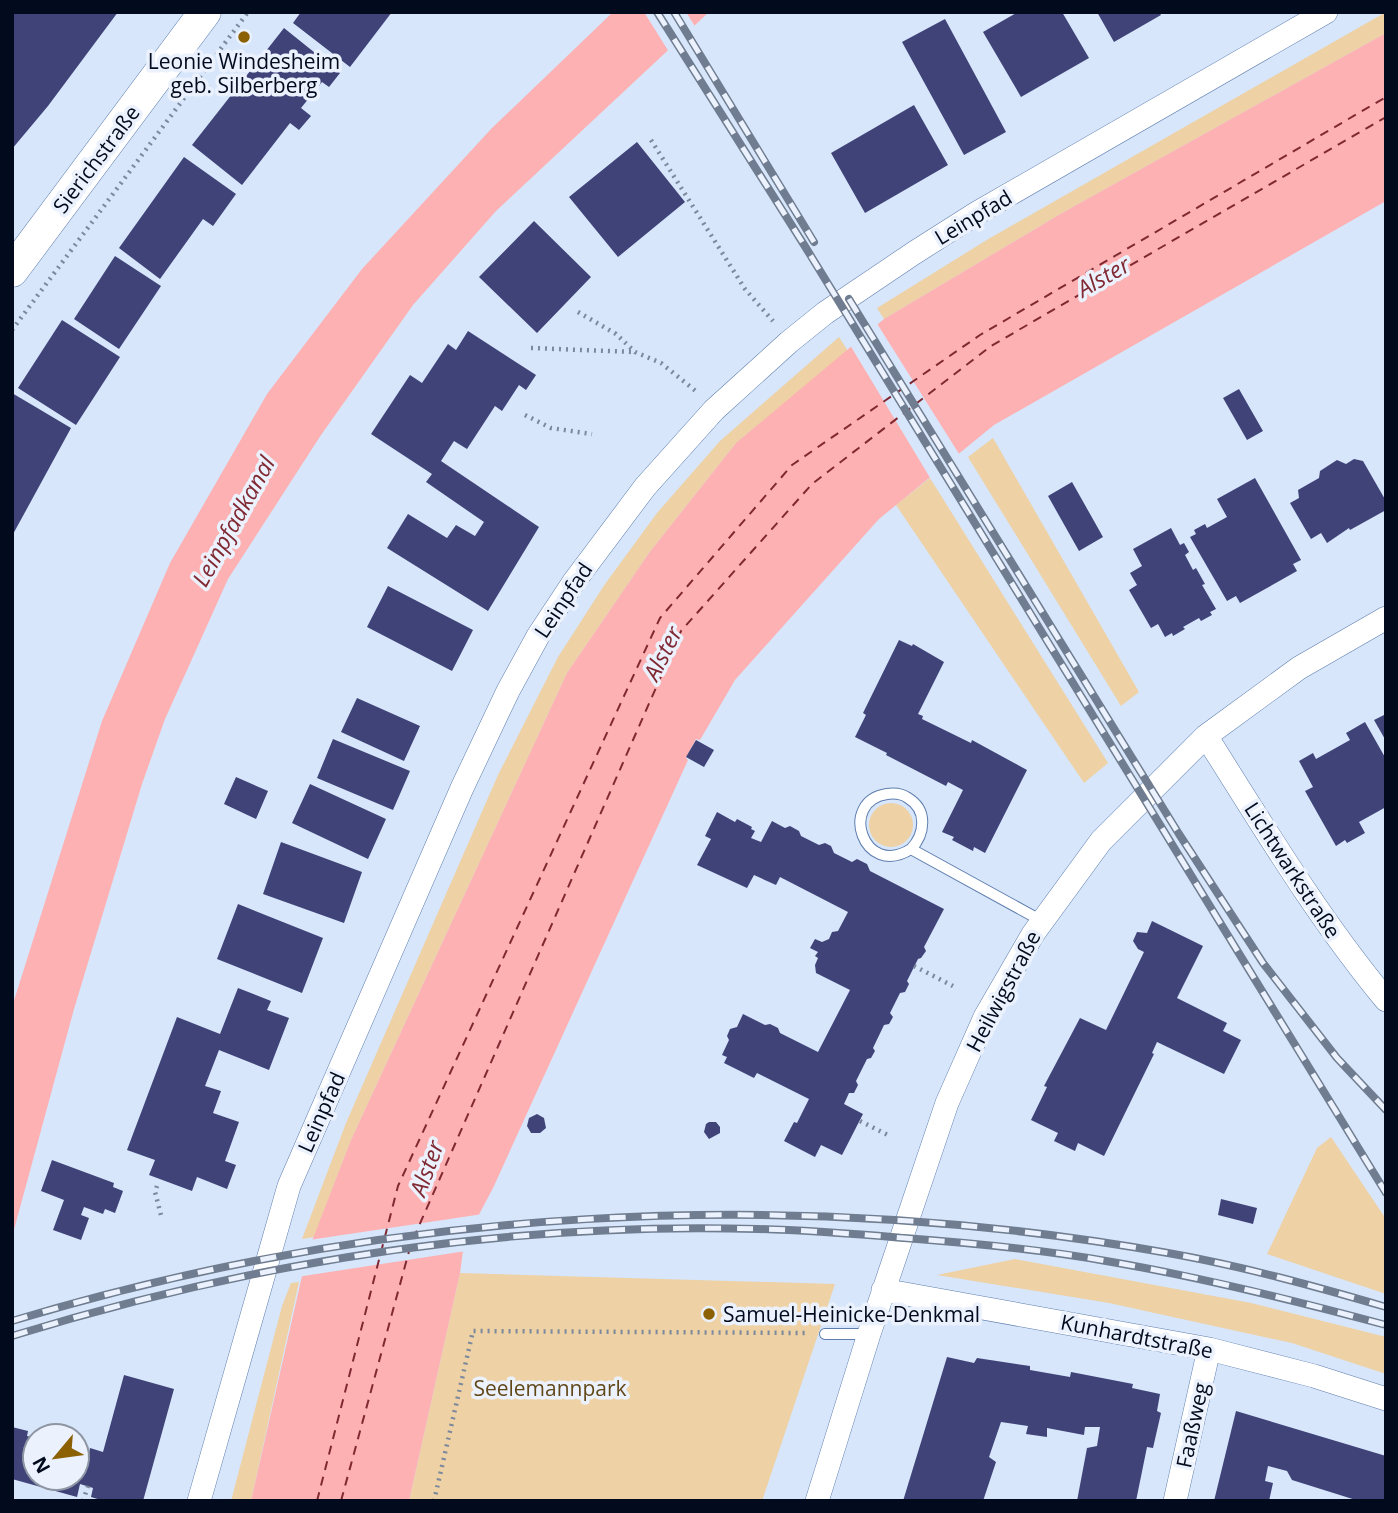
<svg xmlns="http://www.w3.org/2000/svg" width="1398" height="1513" font-family="'Open Sans',sans-serif">
<style>
.green{fill:#eed1a4}
.water{fill:#fdb1b2}
.pier{fill:#d7e6fb}
.lines{fill:none;stroke-linecap:round;stroke-linejoin:round}
.ferry{stroke:#802932;stroke-width:2;stroke-dasharray:9 7;stroke-linecap:butt}
.building{fill:#3f4378}
.service-casing{stroke:#5e7eae;stroke-width:12}
.minor-casing{stroke:#5e7eae;stroke-width:24}
.secondary-casing{stroke:#5e7eae;stroke-width:33}
.path{stroke:#7c899c;stroke-width:4.5;stroke-dasharray:2 5;stroke-linecap:butt}
.service{stroke:#fff;stroke-width:10}
.minor{stroke:#fff;stroke-width:23}
.secondary{stroke:#fff;stroke-width:32}
.rail-casing{stroke:#707d90;stroke-width:8}
.rail{stroke:#ebf2fd;stroke-width:5;stroke-dasharray:16;stroke-linecap:butt}
.poi-dot{fill:#8c6104;stroke:#ebf2fd;stroke-width:2.5}
.labels{text-anchor:middle;dominant-baseline:central;stroke-width:7;stroke-linejoin:round;paint-order:stroke}
.poi-label{font-size:21px;fill:#020b1d;stroke:#ebf2fd}
.street-label{font-size:21px;fill:#020b1d;stroke:#ebf2fd}
.park-label{font-size:21px;fill:#624719;stroke:#ebf2fd}
.water-label{font-size:23px;font-style:italic;fill:#802932;stroke:#ebf2fd}
</style>
<rect width="100%" height="100%" fill="#d7e6fb"/>
<path class="green" d="M1386 12V33L1062 213 884 319 877 308 990 238Z
M839 337 848 351 736 443 649 553 567 673 351 1140 314 1237 302 1239 346 1123 498 775 558 657 605 584 657 513 720 441Z
M993 438 1139 692 1121 706 968 457Z
M930 478 1108 763 1084 783 896 505Z
M869 825a22 22 0 1 1 44 0a22 22 0 1 1-44 0Z
M1331 1137 1386 1219V1294L1267 1254 1317 1148Z
M1015 1259 1251 1303 1386 1337V1374L1292 1343 1109 1303 937 1275Z
M460 1273 835 1284 762 1501H409Z
M299 1282 251 1501H231L282 1306 291 1283Z"/>
<path class="water" d="M613 12H709L496 211 413 305 321 435 228 579 165 719 142 784 74 1009 12 1237V1007L102 721 170 563 267 394 362 269 492 128Z
M1386 33V201L994 425 879 519 735 680 700 740 696 739 686 758 688 760 493 1188 464 1243 460 1273 409 1501H251L307 1254 351 1140 567 673 649 553 736 443 884 319 1062 213Z"/>
<path class="pier" d="M644 12H686L696 28 669 52Z
M876 322 961 457 932 481 850 345Z
M483 1214 467 1244 466 1251 297 1277 309 1240Z"/>
<g class="lines">
<path class="ferry" d="M317 1501 398 1186 660 618 792 465 980 335 1386 97
M341 1501 411 1244 681 631 812 484 991 346 1386 117"/>
</g>
<path class="building" d="M12 12H118L48 106 12 149Z
M301 12H392L350 67 293 23Z
M1018 12H1062L1089 58 1021 97 983 32Z
M1097 12H1159L1161 15 1114 42Z
M945 19 1006 132 964 155 902 42Z
M284 28 340 73 329 87 322 82 301 108 311 116 299 130 290 123 242 185 192 145Z
M914 105 948 165 865 213 831 153Z
M637 142 685 202 618 257 569 197Z
M184 157 236 194 213 226 203 219 160 279 119 248Z
M534 221 591 277 537 333 479 277Z
M115 256 161 286 119 349 74 319Z
M62 320 120 357 76 425 18 388Z
M468 331 536 375 526 390 519 385 502 411 495 406 467 449 454 441 441 461 539 527 488 611 387 548 408 514 447 538 456 525 475 536 484 522 426 482 432 474 371 434 410 375 422 383 448 344 456 350Z
M1239 389 1263 431 1247 440 1223 398Z
M12 393 71 428 12 536Z
M1354 459 1363 461 1386 501V510L1350 530 1349 528 1327 543 1321 533 1311 539 1290 503 1299 498 1298 490 1319 478 1320 471 1337 460 1346 464Z
M1255 478 1301 560 1293 564 1297 571 1267 588 1240 603 1236 596 1227 601 1190 537 1196 534 1194 530 1205 524 1207 528 1227 517 1217 499Z
M1072 482 1103 537 1079 551 1048 496Z
M1171 528 1180 545 1184 543 1189 552 1185 555 1193 570 1196 568 1205 584 1202 585 1216 609 1210 612 1212 615 1201 621 1199 618 1183 627 1185 629 1173 636 1172 633 1165 637 1158 624 1151 628 1129 590 1137 585 1130 573 1142 566 1133 549Z
M388 586 473 630 452 671 367 627Z
M899 640 912 646 913 644 944 662 918 714 923 716 922 719 971 743 972 740 1027 770 985 853 974 847 973 851 952 840 954 837 942 832 963 790 948 782 946 786 886 755 887 753 855 737 866 715 863 713Z
M357 698 420 726 404 761 341 732Z
M1386 714V741L1374 720Z
M1365 722 1386 759V807L1359 822 1365 833 1347 843 1345 840 1336 846 1305 791 1313 787 1299 761 1313 753 1316 759 1350 740 1346 733Z
M333 739 410 771 393 810 317 778Z
M696 740 714 750 704 767 686 757Z
M236 777 268 791 256 819 224 804Z
M310 784 386 819 368 859 292 823Z
M717 812 735 822 737 819 752 827 751 829 755 831 751 838 761 842 772 821 785 828 790 826 799 831 801 836 819 845 825 843 831 846 834 853 852 862 857 859 867 864 870 871 944 909 924 947 926 951 921 958 918 959 907 981 909 984 905 992 900 993 890 1013 893 1017 889 1024 884 1025 873 1048 875 1051 871 1058 867 1059 856 1081 858 1085 854 1093H849L844 1104 863 1114 842 1155 821 1145 815 1157 784 1141 794 1122 797 1123 809 1099 757 1073 754 1078 724 1063 727 1057 722 1055 729 1040 727 1036 730 1029 737 1027 743 1014 765 1025 770 1024 778 1028 780 1033 818 1052 850 990 816 973 815 965 818 958 815 956 818 952 810 948 815 939 822 942 829 939 832 932 838 931 848 912 780 877 776 885 754 875 747 888 697 865 711 839 705 836Z
M281 842 362 872 344 923 263 894Z
M238 904 323 938 302 993 217 959Z
M1152 921 1203 946 1177 998 1227 1023 1223 1031 1241 1040 1224 1074 1157 1042 1152 1053 1154 1054 1104 1156 1078 1143 1075 1151 1054 1141 1058 1133 1031 1120 1047 1087 1044 1086 1080 1018 1106 1030 1144 952 1138 949 1133 941 1137 932 1147 933Z
M238 988 271 1001 267 1010 289 1018 269 1070 219 1050 205 1086 221 1091 213 1113 239 1122 225 1161 236 1165 227 1189 197 1177 192 1191 149 1175 155 1160 127 1150 177 1017 220 1034Z
M537 1114 544 1118 546 1128 540 1133H531L527 1126 529 1118Z
M709 1122H716L720 1127V1133L709 1139 704 1132 706 1124Z
M52 1160 114 1183 113 1187 123 1191 115 1213 105 1209 103 1214 84 1207 81 1215 89 1218 81 1240 53 1230 64 1200 41 1191Z
M1221 1199 1257 1208 1253 1224 1218 1215Z
M947 1357 974 1363 977 1358 1030 1366V1370L1070 1377 1071 1372 1133 1384 1132 1388 1160 1394 1157 1411 1161 1413 1153 1448 1147 1447 1136 1501H1077L1087 1448 1097 1446 1100 1427H1085L1084 1435 1047 1428V1437L1026 1434 1028 1426 1001 1422 989 1457 996 1462 983 1501H903Z
M124 1375 174 1389 143 1501H104L91 1497 93 1488 80 1484 77 1497 12 1479V1427L28 1431 27 1436 35 1438V1478H77V1449L89 1453 90 1448 103 1452Z
M1236 1411 1386 1456V1501H1359L1292 1480 1287 1471 1268 1466 1265 1481 1273 1483 1269 1501H1214Z"/>
<g class="lines">
<g class="service-casing">
<path id="service" d="M911 849C925 834 928 810 908 798 901 793 894 793 887 794 838 801 863 879 911 849L1042 921
M825 1334H869"/>
</g>
<g class="minor-casing">
<path id="minor" d="M1206 736C1263 826 1318 918 1386 1000
M883 1290 1209 1349 1314 1376 1386 1399
M199 1501 289 1186 462 788 508 691 538 636 573 583 645 487 714 410 789 342 825 313 914 253 977 213 1326 12
M817 1501 869 1334 947 1103 985 1017 1033 934 1101 841 1206 736 1299 668 1386 618
M1175 1501 1209 1349"/>
</g>
<g class="secondary-casing">
<path id="secondary" d="M12 271 205 12"/>
</g>
<path class="path" d="M651 140 745 289 773 321
M578 312 616 334 635 352 661 363 697 392
M12 330 248 12
M531 348 634 352
M525 415 551 428 592 434
M914 966 953 986
M860 1121 890 1136
M157 1186 155 1192 162 1219
M83 1501 88 1486
M434 1501 473 1331 809 1333"/>
<use href="#service" class="service"/>
<use href="#minor" class="minor"/>
<use href="#secondary" class="secondary"/>
<g class="rail-casing">
<path id="rail" d="M657 12 806 248 1386 1193
M674 12 814 242
M849 299 1179 834 1263 963 1337 1058 1386 1110
M12 1321C386 1208 784 1185 1168 1253 1242 1266 1314 1286 1386 1307
M12 1336C253 1262 506 1222 758 1229 807 1230 855 1234 904 1238 971 1243 1040 1249 1106 1261 1201 1277 1293 1300 1386 1325"/>
</g>
<use href="#rail" class="rail"/>
</g>
<g class="poi-dot">
<circle cx="244" cy="37" r="7"/>
<circle cx="709" cy="1314" r="7"/>
</g>
<g class="labels">
<g class="poi-label">
<text x="244" y="61">Leonie Windesheim<tspan x="244" dy="24">geb. Silberberg</tspan></text>
<text x="723" y="1314" text-anchor="start">Samuel-Heinicke-Denkmal</text>
</g>
<g class="street-label">
<text transform="translate(96 159) rotate(-53)">Sierichstraße</text>
<text transform="translate(973 217) rotate(-31)">Leinpfad</text>
<text transform="translate(563 600) rotate(-56)">Leinpfad</text>
<text transform="translate(1293 870) rotate(57)">Lichtwarkstraße</text>
<text transform="translate(1003 991) rotate(-62)">Heilwigstraße</text>
<text transform="translate(321 1112) rotate(-66)">Leinpfad</text>
<text transform="translate(1137 1336) rotate(11)">Kunhardtstraße</text>
<text transform="translate(1192 1425) rotate(-78)">Faaßweg</text>
</g>
<g class="park-label">
<text x="550" y="1388">Seelemannpark</text>
</g>
<g class="water-label">
<text transform="translate(1103 276) rotate(-30)">Alster</text>
<text transform="translate(233 521) rotate(-61)">Leinpfadkanal</text>
<text transform="translate(662 653) rotate(-63)">Alster</text>
<text transform="translate(426 1168) rotate(-70)">Alster</text>
</g>
</g>
<rect width="1398" height="1513" fill="none" stroke="#020b1d" stroke-width="28"/>
<g transform="translate(56 1457) rotate(241)"><circle r="33" fill="#ebf2fd" stroke="#8e96a3" stroke-width="2"/>
<path d="M0-5L12 26L0 18L-12 26Z" fill="#8c6104"/>
<text y="-10" font-size="19" font-weight="bold" text-anchor="middle" fill="#020b1d">N</text>
</g>
</svg>
